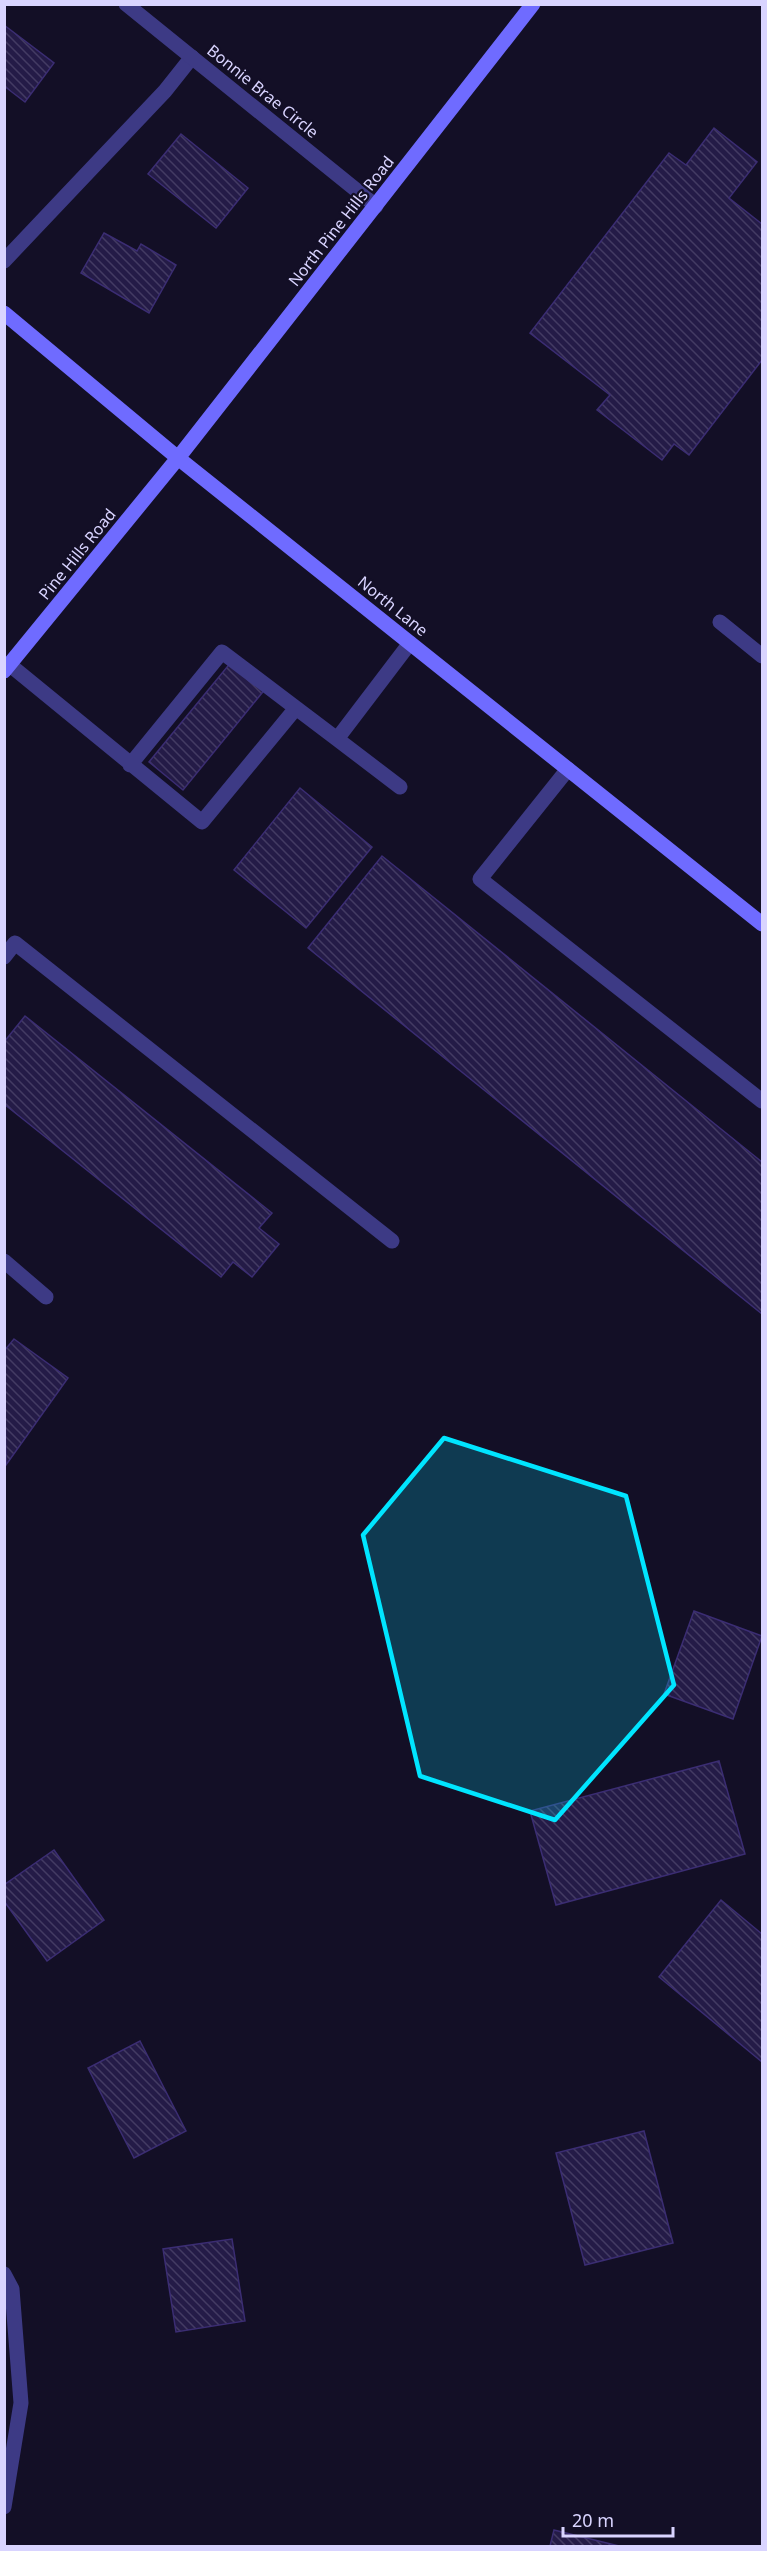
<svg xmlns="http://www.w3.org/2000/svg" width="767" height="2551" font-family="'Noto Sans',sans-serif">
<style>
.building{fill:url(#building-back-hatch);stroke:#3b2d73;stroke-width:1.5}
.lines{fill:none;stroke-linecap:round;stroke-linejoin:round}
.lane{stroke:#3d3a85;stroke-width:15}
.street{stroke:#3d3a85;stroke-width:15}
.secondary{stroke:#6f6bff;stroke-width:15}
.marked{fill:#00e5ff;fill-opacity:0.2;stroke:#00e5ff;stroke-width:4.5;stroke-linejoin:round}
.labels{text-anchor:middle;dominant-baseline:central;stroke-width:4.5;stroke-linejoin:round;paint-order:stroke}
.street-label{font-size:16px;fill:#d9d4ff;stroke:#130f26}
</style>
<defs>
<pattern id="building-back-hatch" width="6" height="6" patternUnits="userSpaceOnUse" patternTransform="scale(1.5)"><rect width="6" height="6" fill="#241b47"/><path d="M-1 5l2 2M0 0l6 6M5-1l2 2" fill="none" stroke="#433b63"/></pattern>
</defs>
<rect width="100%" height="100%" fill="#130f26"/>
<path class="building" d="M4 25 54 63 25 102 4 86Z
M714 128 757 162 729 198 762 224V360L689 455 674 444 662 460 597 410 610 395 530 333 669 153 686 165Z
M181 134 248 188 216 228 148 174Z
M104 233 137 251 141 244 176 265 149 313 81 273Z
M232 661 266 688 183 790 149 762Z
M300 788 372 847 306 928 234 870Z
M382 856 762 1162V1314L308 948Z
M25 1016 272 1213 259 1228 279 1244 252 1277 233 1262 221 1277 4 1104V1042Z
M14 1339 68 1378 6 1465 4 1351Z
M694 1611 762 1636 733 1719 664 1694Z
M719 1761 745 1854 556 1905 530 1811Z
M54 1850 104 1920 47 1961 4 1901V1885Z
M721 1900 762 1934V2062L659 1977Z
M140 2041 186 2131 134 2158 88 2068Z
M644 2131 673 2243 585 2265 556 2153Z
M232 2239 245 2321 176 2332 163 2249Z
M554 2530 619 2546H550Z"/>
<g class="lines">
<path class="lane" d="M4 261 165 91 192 57
M720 622 762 656
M10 665 202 822 296 708 337 739
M130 765 222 652 296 708
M568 769 480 879 762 1101
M400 787 337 739 410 643
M4 957 15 943 392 1241
M4 1261 46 1297"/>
<path class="street" d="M126 4 376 206
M4 2274 12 2289 21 2403 4 2507"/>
<path class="secondary" d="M4 313 178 458 762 924
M4 671 178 458 533 4"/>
</g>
<path class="marked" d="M444 1438 626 1496 674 1685 555 1820 420 1776 363 1535Z"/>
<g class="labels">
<g class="street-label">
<text transform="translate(263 91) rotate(39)">Bonnie Brae Circle</text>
<text transform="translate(341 221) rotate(-52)">North Pine Hills Road</text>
<text transform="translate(77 554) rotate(-51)">Pine Hills Road</text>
<text transform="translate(393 606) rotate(39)">North Lane</text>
</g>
</g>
<rect width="767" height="2551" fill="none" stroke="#d9d4ff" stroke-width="12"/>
<path d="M563 2527v9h110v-9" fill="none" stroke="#d9d4ff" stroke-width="3"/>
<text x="572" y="2527" font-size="18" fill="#d9d4ff" stroke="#130f26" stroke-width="4.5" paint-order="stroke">20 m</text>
</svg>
